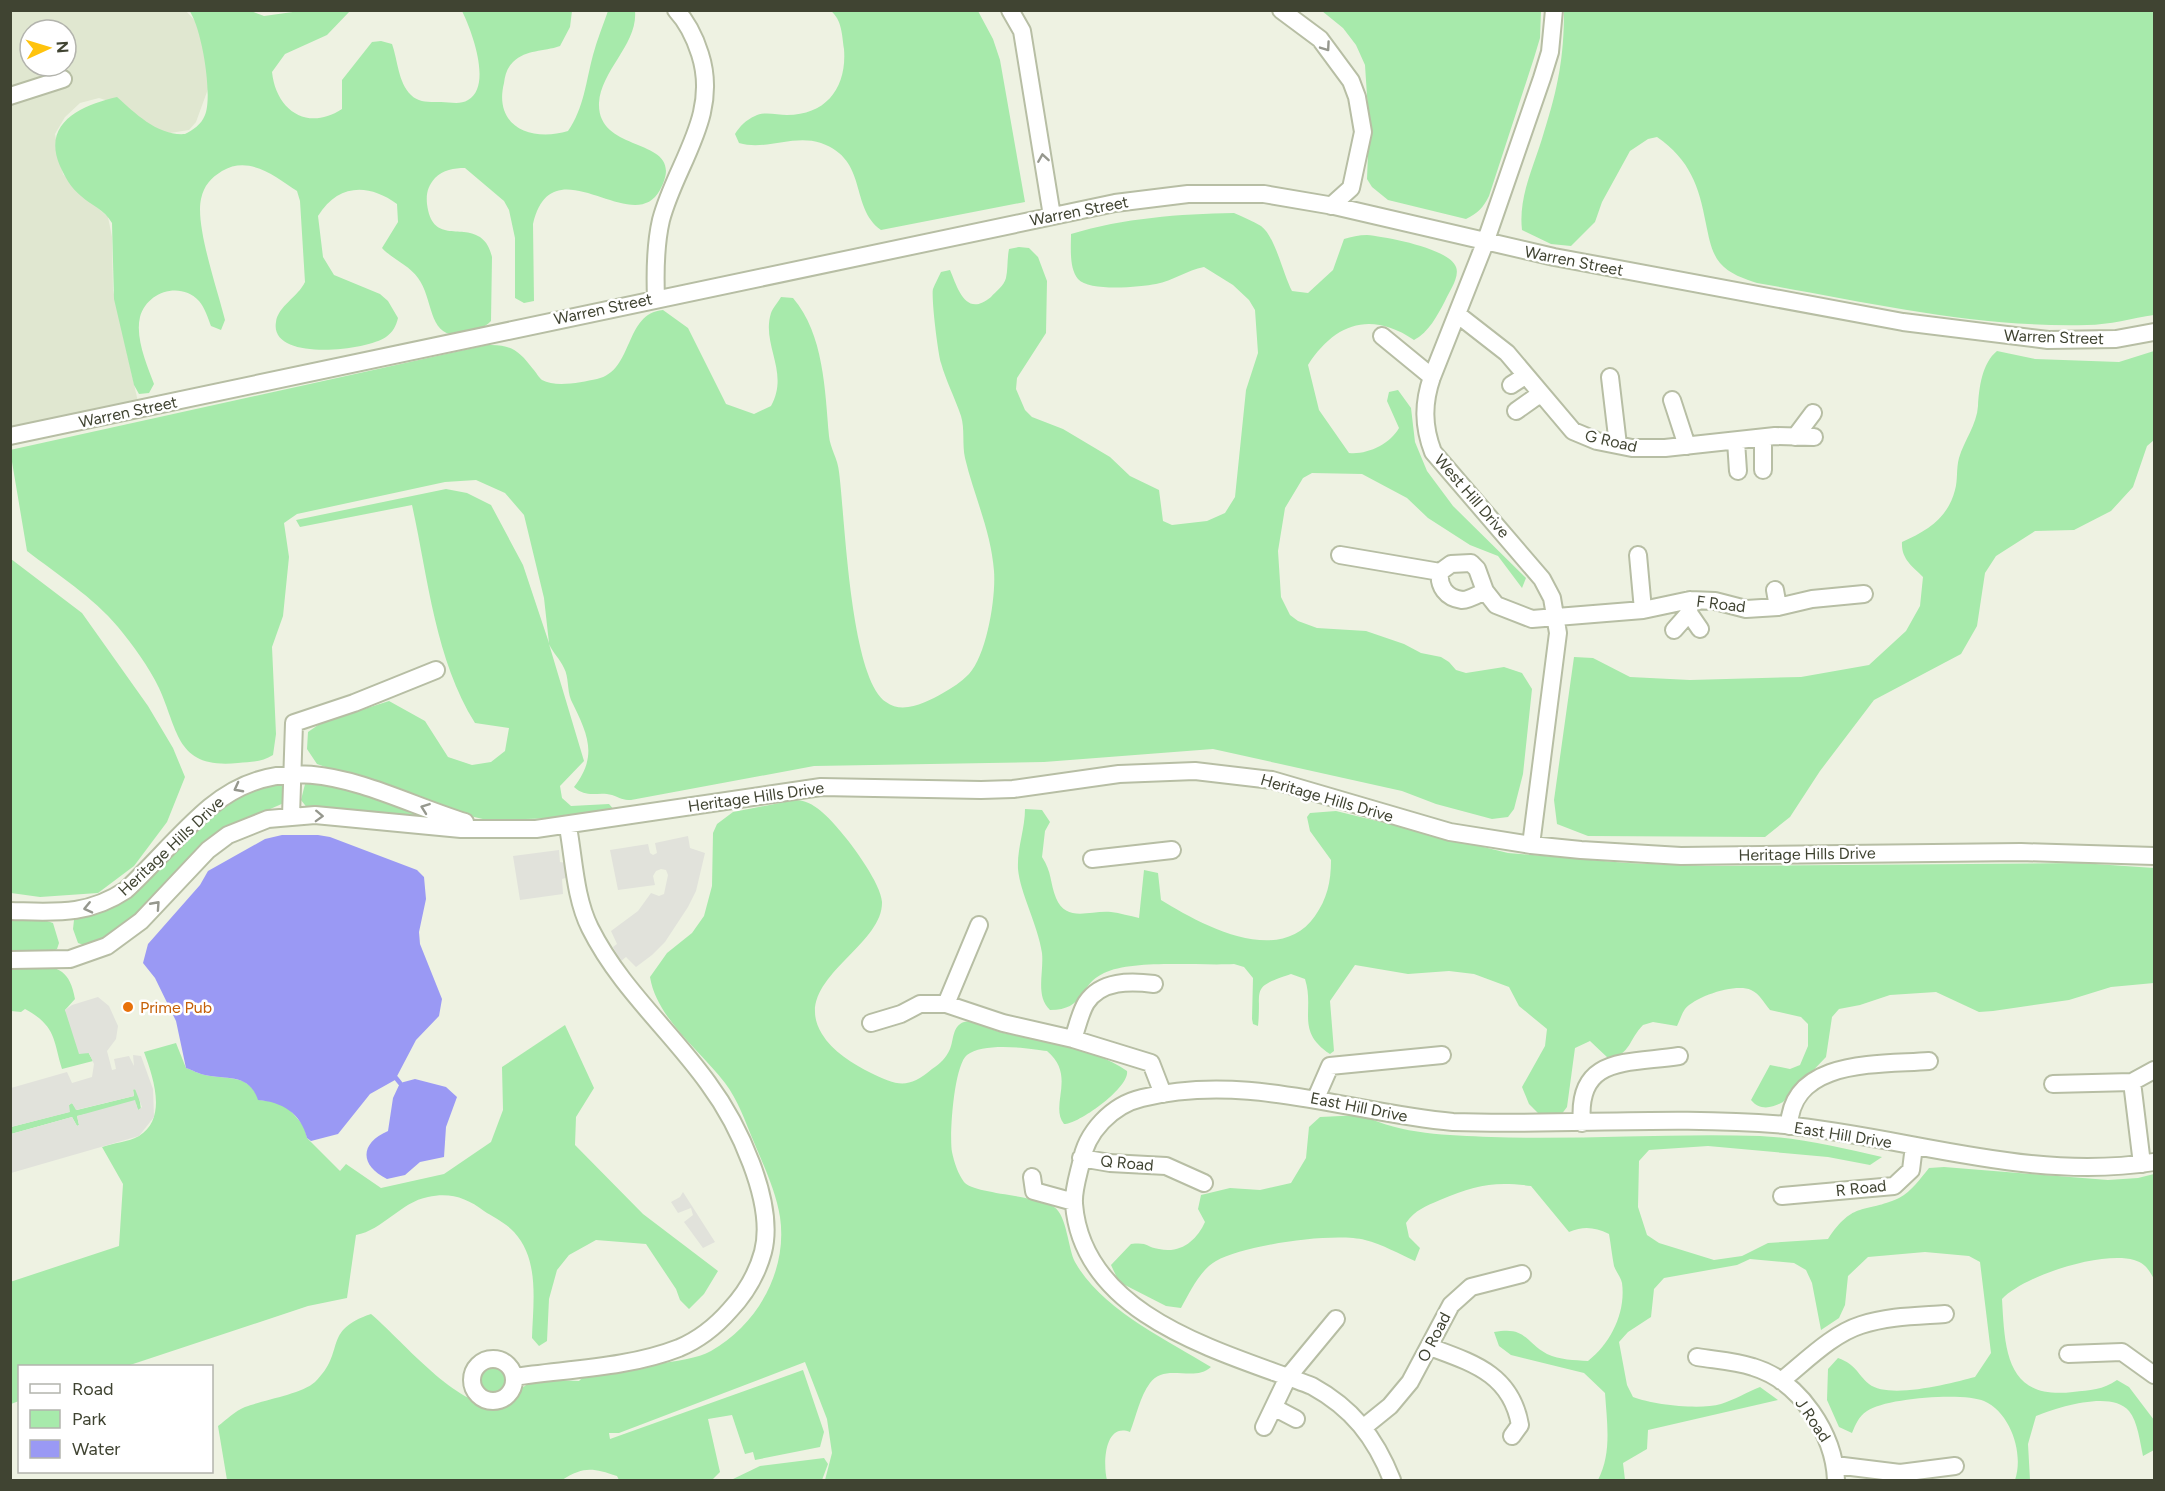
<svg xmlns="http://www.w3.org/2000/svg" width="2165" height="1491" font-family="Figtree,sans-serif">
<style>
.residential{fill:#e0e7d0;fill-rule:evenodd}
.green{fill:#a7eaab}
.parking{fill:#e1e2db}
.water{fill:#9a99f4}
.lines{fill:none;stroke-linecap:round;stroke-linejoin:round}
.stream{stroke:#9a99f4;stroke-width:4.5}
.minor-casing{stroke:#b7bea4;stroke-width:20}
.minor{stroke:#fff;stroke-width:16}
.oneway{stroke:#96988e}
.food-dot{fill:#e8710a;stroke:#fff;stroke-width:2}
.labels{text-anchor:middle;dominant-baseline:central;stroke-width:5;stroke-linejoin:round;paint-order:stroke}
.street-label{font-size:16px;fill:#404432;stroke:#fff}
.food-label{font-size:16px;fill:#c56008;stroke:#fff;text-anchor:start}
</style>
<rect width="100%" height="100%" fill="#eef2e2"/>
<path class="residential" d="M11 11H186L197 23 208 47V89L196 122 189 130 170 133 151 129 118 104 99 98 80 103 65 117 55 134 63 174 76 189 108 217 112 237 113 290 138 402 11 430ZM30 30H66V66H30Z"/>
<path class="green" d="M189 10 251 11 264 16 300 11H350L327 35 285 54 272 72C276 110 307 132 342 109V80L372 42 381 41 392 44C398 61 398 82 411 95 419 103 430 102 441 102 450 102 460 105 468 100 493 86 471 29 462 11H572L570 27 560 46C543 52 527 49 513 62 507 68 505 75 504 83 493 127 532 142 568 131 584 108 586 81 593 55 597 40 603 25 608 11H635C638 44 601 70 599 103 597 157 690 134 660 190 633 240 552 141 533 224L534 301 524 303 515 298V238L509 210 504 201 465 168C454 168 443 170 435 178 428 186 426 193 427 204 432 244 460 224 480 237 487 242 490 249 492 257L491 321C483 329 477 330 466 333 427 343 435 301 418 278 409 265 392 259 382 248L398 222 397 204C368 183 338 184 318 216L323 257 334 275 380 294 388 301 398 318C396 326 393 332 386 337 366 351 269 362 276 322 278 306 298 297 305 282L300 201 297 191C275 176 249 155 222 171 211 178 204 185 201 199 195 226 218 291 225 320L221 330 211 326C208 318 205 308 199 301 181 281 147 291 140 317 135 338 147 365 154 384L149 393 139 394 134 385 114 299 112 223C104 209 92 206 81 196 71 188 65 177 60 166 41 122 83 105 117 97 136 114 158 136 185 134 193 130 201 125 205 115 213 96 202 28 189 10Z
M831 11H978L993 39 1000 60 1025 202 881 230C849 207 869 160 821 143 793 134 766 151 739 143L735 134C740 126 746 120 755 116 764 111 777 115 787 115 827 115 847 87 844 49 842 35 842 20 831 11Z
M1322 11H1541L1540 38 1534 58 1489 196C1483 208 1478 213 1466 219L1388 200 1372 187 1367 179 1369 127 1365 65 1356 45 1343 28Z
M1564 11H2154V315C2133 318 2109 325 2087 325 1976 328 1866 302 1757 283 1745 279 1729 274 1720 263 1711 252 1709 238 1706 224 1699 186 1690 160 1657 137L1648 139 1630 151 1602 202 1595 222 1571 246 1551 244 1522 230C1518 196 1535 164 1544 132 1558 88 1564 57 1564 11Z
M1234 213C1243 217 1253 221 1261 226 1275 236 1283 274 1292 291L1308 293 1333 270 1344 239C1351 237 1359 235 1367 235 1386 237 1449 248 1456 267 1460 277 1449 292 1445 301 1437 316 1429 332 1414 340 1371 311 1335 323 1308 365L1319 410 1349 453C1367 455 1390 444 1399 428L1387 401 1389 392 1398 390 1411 408 1415 442 1427 471 1453 506 1526 578 1522 588 1498 556 1470 545 1428 518 1407 498 1362 474 1312 473 1303 478 1285 508 1278 551 1281 597 1290 615 1298 621 1317 628 1366 631 1404 644 1421 653 1441 657 1449 662 1456 670 1466 673 1504 667 1522 673 1532 689 1523 774 1514 809 1508 817 1492 819 1436 804 1402 791 1213 749 1044 762 814 766 631 800C623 800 620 798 612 795 598 791 587 799 574 787 599 755 587 733 571 700 567 690 569 677 564 668 560 659 553 653 549 644L584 761 560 786 562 798 571 806 609 804 615 811 561 818 487 820 453 812 317 764 307 749 308 732 321 723 389 701 425 721 448 757 472 765 491 762 505 751 509 728 475 723C435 659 428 577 412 505L300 527 296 520 446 489 467 493 491 505 523 565 549 643 544 598 524 515 505 493 476 480 445 482 297 514 284 523 289 557 283 616 272 647 276 734 273 755C262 762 251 762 238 763 176 769 179 732 159 688 149 667 133 645 118 627 93 597 58 575 27 551L10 450 487 345C510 344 519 350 533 369 536 372 539 378 542 380 556 388 582 382 597 379 634 371 624 313 663 310L688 328 726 404 754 414 771 406C790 372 761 345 771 313 773 308 778 302 781 297L793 298C824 334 825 391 829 436 830 448 838 459 839 472 845 517 850 678 886 702 903 715 927 702 943 693 952 688 961 682 969 674 987 654 996 597 994 571 991 531 974 496 965 458 962 444 965 429 961 416 955 398 946 381 941 363 938 354 931 297 933 289 935 284 938 278 941 272L950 270C958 289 966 318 991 297 996 291 1004 286 1006 278 1008 269 1007 259 1009 249L1019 247 1029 248 1038 257 1047 281 1046 333 1017 378 1016 389 1025 410 1032 417 1063 429 1110 457 1130 476 1159 490 1163 521 1172 525 1207 521 1225 513 1235 497 1246 390 1258 353 1255 310 1249 300 1233 285 1204 267C1187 270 1173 281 1156 284 1140 287 1089 292 1078 279 1069 268 1071 248 1071 234 1124 218 1179 214 1234 213Z
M1997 351 2035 359 2119 362 2154 351V440L2147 446 2133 487 2111 511 2074 530 2035 531 1996 556 1985 573 1977 626 1961 654 1874 700 1820 771 1790 817 1765 837 1588 836 1557 824 1554 800 1574 657 1593 658 1630 677 1690 680 1801 677 1869 665 1906 631 1920 606 1923 577C1912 566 1901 559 1902 542 1927 531 1948 518 1955 490 1958 480 1956 469 1959 458 1964 441 1977 424 1978 406 1979 388 1982 363 1997 351Z
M11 559 82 613 148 706 173 748 185 777 167 822 134 866 98 893 40 897 11 893Z
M312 780 330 782 422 815 419 819 308 809 301 800 305 784Z
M282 782 286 789V802C264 812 239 821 219 835 189 855 115 960 78 943L73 929 74 920 98 913 125 901 228 802 254 789Z
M795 800C814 800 829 818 841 832 853 846 881 884 882 902 883 948 789 981 822 1034 832 1051 853 1064 871 1073 897 1086 909 1089 932 1069 940 1064 946 1058 950 1049 954 1040 952 1026 964 1022 974 1019 984 1027 994 1030 1017 1038 1042 1038 1065 1045 1084 1051 1111 1059 1127 1071 1130 1087 1079 1124 1064 1124 1049 1105 1077 1076 1047 1051 1028 1048 983 1042 967 1055 954 1065 949 1136 952 1152 954 1162 958 1174 964 1182 973 1194 1036 1195 1054 1207 1067 1215 1068 1249 1075 1262 1101 1309 1167 1340 1211 1367 1194 1383 1165 1362 1150 1383 1140 1396 1136 1417 1130 1432 1104 1422 1103 1465 1107 1480H825L832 1453 827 1419 805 1362 619 1433H609L610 1439 803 1370 824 1432 820 1447 755 1460 753 1452 745 1454 732 1415 708 1419 720 1472 712 1480H619L617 1476C593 1468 584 1466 562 1480H227L218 1426C226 1420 235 1411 245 1407 263 1400 302 1394 315 1382 347 1351 321 1331 371 1314 400 1338 461 1413 499 1404 515 1400 519 1386 533 1382 547 1379 565 1381 579 1381L590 1370C621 1366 686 1365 711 1351 757 1325 788 1271 780 1217 776 1191 763 1164 753 1140 745 1121 738 1100 725 1083 700 1050 657 1019 650 977L667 953 692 933 704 916 712 886 713 833 717 824 733 812Z
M1025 809 1042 810 1050 822 1045 831 1042 857C1052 872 1050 883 1056 898 1066 923 1090 910 1111 912 1120 913 1130 916 1139 918L1144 870 1158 873 1161 900C1200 924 1279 968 1315 916 1327 899 1331 882 1331 860L1310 831 1307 817 1310 813 1336 811 1508 853 1627 863 1705 866 2081 863 2154 868V983L2111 987 2069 1000 1993 1011 1979 1012 1936 992 1890 995 1860 1005 1839 1009 1832 1017 1826 1057 1783 1102C1772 1108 1760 1111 1751 1100L1770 1065 1790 1069 1800 1065 1808 1046V1024L1801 1017 1770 1010C1764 1003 1760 994 1751 990 1736 983 1696 996 1685 1009 1682 1013 1680 1020 1677 1026L1653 1022 1643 1025C1629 1039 1631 1054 1609 1059L1590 1041 1575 1048 1567 1107 1561 1115 1541 1116 1529 1104 1522 1087 1545 1046 1547 1029 1519 1006 1509 987 1474 974 1449 971 1408 974 1355 965 1330 1001 1334 1051 1330 1054C1295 1031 1315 1010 1305 979L1291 974C1249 988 1262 988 1258 1026L1253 1024 1252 1019 1253 978 1244 967 1234 964C1199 966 1133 959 1104 973 1078 985 1086 1010 1050 1010 1035 996 1044 973 1042 953 1038 925 1020 893 1018 869 1017 848 1025 829 1025 809Z
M10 918 41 919 53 923 59 943 57 949 49 953H11Z
M10 967C45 967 68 958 75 999L65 1010 93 1061 62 1069C53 1039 56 1026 25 1009L21 1012 11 1011Z
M565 1025 594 1088 576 1117 575 1145 643 1214 718 1271 704 1294 689 1309 680 1300 676 1289 646 1244 596 1240 569 1255 557 1270 549 1299 547 1341 539 1346 532 1338C533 1303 540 1260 514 1232 506 1223 493 1217 484 1211 467 1198 450 1192 428 1197 401 1202 383 1230 356 1235L347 1298 308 1306 127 1366H20L19 1401 11 1404 10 1282 119 1246 123 1184 102 1147C113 1143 129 1142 139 1136 168 1118 153 1077 144 1052L176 1043 186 1068C192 1070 199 1074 205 1075 227 1080 249 1073 259 1100L277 1102 289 1109 304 1126 307 1138 340 1171 346 1164 381 1188 444 1174 491 1142 503 1110 502 1067Z
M133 1089 138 1090 141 1109 138 1110 136 1104 77 1116 79 1125 77 1126 72 1117 11 1134V1127L69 1112V1105L72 1103 77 1110 134 1096Z
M1362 1115C1402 1135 1448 1135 1491 1137 1581 1140 1671 1133 1760 1136 1802 1138 1841 1148 1882 1157L1870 1165 1828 1157 1708 1146 1649 1150 1639 1161 1638 1207 1647 1235 1659 1243 1714 1260 1742 1256 1768 1243 1828 1239C1854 1200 1864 1214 1899 1198 1912 1191 1920 1179 1929 1168L1944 1167 2108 1180 2138 1178 2154 1174V1279C2149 1270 2145 1263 2134 1260 2102 1251 2025 1275 2002 1299 2005 1351 2006 1400 2073 1392 2090 1390 2103 1390 2117 1380L2129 1387 2154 1420V1450L2143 1456C2140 1443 2138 1422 2129 1411 2112 1390 2058 1407 2036 1416L2028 1444 2030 1480H2015C2024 1454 2011 1413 1984 1401 1964 1392 1885 1398 1867 1411 1858 1417 1856 1424 1852 1433L1839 1427 1827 1400 1828 1369 1838 1358C1857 1365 1856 1373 1869 1384 1889 1400 1952 1383 1975 1377L1991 1353 1980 1262 1969 1256 1925 1252 1868 1257 1848 1276 1845 1305 1839 1318 1821 1330 1812 1283 1806 1270 1794 1263 1750 1259 1737 1265 1664 1278 1654 1289 1651 1317 1628 1332 1619 1342 1627 1385 1633 1397C1654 1405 1700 1410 1721 1404 1734 1400 1747 1392 1760 1387L1778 1400 1648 1430 1647 1449 1623 1463 1625 1480H1598C1612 1453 1607 1423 1605 1393L1584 1373 1511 1355 1499 1346 1494 1332C1526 1326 1524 1341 1547 1354 1560 1360 1574 1360 1588 1361 1611 1343 1626 1312 1622 1283 1621 1277 1616 1272 1614 1266 1612 1256 1611 1245 1609 1234 1594 1227 1584 1226 1569 1232L1531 1186C1494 1181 1475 1185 1440 1200 1426 1206 1415 1210 1406 1223L1409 1237 1420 1248 1415 1261C1399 1254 1382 1244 1365 1240 1333 1232 1244 1245 1216 1261 1200 1270 1190 1292 1181 1308L1166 1306 1119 1282 1111 1265 1131 1244C1149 1242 1145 1247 1159 1249 1181 1254 1197 1240 1205 1222L1198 1209 1201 1195 1230 1188 1260 1190 1291 1183 1306 1158 1309 1127 1320 1117Z
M481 1381a14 14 0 1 1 28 0a14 14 0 1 1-28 0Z
M824 1458 828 1464 822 1480H731L760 1466Z"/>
<path class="parking" d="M688 836 690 848 705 853 696 891 688 907 665 942 652 955 636 967 626 957 621 961 613 947 617 944 611 931 638 911 651 893 659 896 664 894 668 875 666 870 661 869 656 871 653 876 655 885 618 890 610 850 648 844 650 853 653 855 657 853 655 843Z
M559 850 560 862 566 863 569 877 562 879 563 894 520 900 513 856Z
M98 997 109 1006 118 1026 116 1039 107 1051 112 1070 116 1069 114 1059 129 1056 134 1066 133 1055 141 1056 153 1089 154 1117 139 1136 11 1173V1134L72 1117 77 1126 79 1125 77 1116 135 1100 138 1110 142 1107 135 1089 133 1090 134 1096 76 1110 72 1103 69 1105 70 1112 11 1127V1088L67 1072 72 1083 92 1077 94 1064 89 1053 79 1054 65 1010 72 1005Z
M683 1192 715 1242 703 1248 684 1222 693 1215 691 1208 678 1213 671 1202 680 1197Z"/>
<path class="water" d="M282 835H318L330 837 417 870 424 877 426 899 419 932 420 944 442 999 439 1016 416 1040 395 1080 370 1094 338 1134 311 1141 307 1138C301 1113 282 1102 258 1100 249 1073 227 1080 205 1075 199 1074 192 1070 186 1068L176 1021 155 978 143 963 148 944 200 885 208 871 265 839Z
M415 1079 446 1087 457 1097 446 1127 444 1157 420 1162 405 1175 387 1179C359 1165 360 1143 388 1131L393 1098 400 1083Z"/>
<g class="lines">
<path class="stream" d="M396 1078 400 1083"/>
<g class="minor-casing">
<path id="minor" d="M1010 10 1022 31 1052 216
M1281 10 1320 39 1351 81 1357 97 1363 132 1351 188 1331 206
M10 96 63 79
M656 298C655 272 655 246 661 220 676 163 720 116 700 54 695 38 688 23 676 10
M1457 314 1507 353 1573 431 1597 441 1632 448H1665L1775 436 1814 437
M1382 336 1432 377
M1610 377 1618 445
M1511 385 1525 376
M1672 400 1687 446
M1516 411 1540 394
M10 436 1115 203 1188 194H1264L1334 206 1554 257 1903 322 2048 340 2116 339 2154 332
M1795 437 1813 413
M1763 438V470
M1736 441 1738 471
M1340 555 1440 572
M1638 555 1643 610
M1775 590 1778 607
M1485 591C1479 594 1469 600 1462 600 1446 598 1438 586 1440 572L1451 564 1471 563 1477 569 1485 591 1496 605 1532 619 1643 610 1690 600 1715 601 1746 609 1778 607 1812 599 1864 594
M1690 600 1689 613 1700 629
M1674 630 1689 613
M291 816 294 723 354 703 436 670
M1531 845 1558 633 1552 598 1542 579 1433 452C1423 426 1423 403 1432 377L1485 243 1542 78 1550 52 1554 10
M1092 859 1172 850
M10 911C55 912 87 916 126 890 155 863 180 832 210 807 293 738 378 795 465 822
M10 960 70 959 107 946 141 921 208 850 228 835 268 819 315 815 461 829H536L821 787 981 790 1013 789 1119 774 1195 771 1272 780 1450 832 1531 845 1581 850 1681 856 2021 852 2154 856
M946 1004 979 925
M871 1023 901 1014 920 1004H946L1003 1023 1073 1039 1151 1063 1163 1094
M1073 1039C1077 1028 1080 1013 1086 1003 1101 980 1131 981 1154 984
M2132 1082 2142 1164
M2053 1084 2132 1082 2154 1070
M1316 1098 1330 1066 1442 1055
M1582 1123C1576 1055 1628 1064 1679 1056
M1789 1126C1792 1058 1879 1065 1929 1061
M1081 1158 1110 1163 1166 1166 1204 1183
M1032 1177 1034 1191 1074 1202
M1782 1196 1894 1186 1911 1170 1914 1146
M1430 1347C1473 1363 1511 1374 1520 1425L1512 1436
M2068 1354 2122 1352 2154 1375
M1697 1357C1715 1360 1735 1361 1753 1367 1800 1381 1834 1434 1836 1480
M472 1380a21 21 0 1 1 42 0a21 21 0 1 1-42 0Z
M514 1377C568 1369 628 1368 679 1348 698 1340 716 1326 730 1310 745 1294 757 1274 763 1252 776 1202 737 1122 708 1083 670 1030 620 988 590 928 575 898 574 860 568 827
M1781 1381C1805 1362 1832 1334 1861 1325 1888 1316 1917 1316 1945 1314
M1275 1408 1296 1419
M1264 1427 1288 1377 1336 1319
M1364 1427 1390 1406 1410 1382 1451 1305 1471 1287 1522 1274
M1835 1465 1900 1473 1955 1466
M1392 1480C1375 1437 1352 1408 1312 1386 1224 1352 1083 1318 1074 1204 1073 1191 1078 1176 1081 1163 1086 1132 1112 1105 1142 1098 1247 1072 1350 1113 1453 1122 1563 1126 1674 1115 1785 1125 1908 1137 2029 1182 2154 1162"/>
</g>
<use href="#minor" class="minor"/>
</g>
<defs><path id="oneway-chevron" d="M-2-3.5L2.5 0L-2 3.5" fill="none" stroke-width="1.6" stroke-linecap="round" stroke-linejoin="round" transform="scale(1.5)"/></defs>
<g class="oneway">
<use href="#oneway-chevron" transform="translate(1326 47) rotate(55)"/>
<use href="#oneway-chevron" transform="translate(1043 158) rotate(-99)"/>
<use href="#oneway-chevron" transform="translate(238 788) rotate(152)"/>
<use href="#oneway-chevron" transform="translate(425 808) rotate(-160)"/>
<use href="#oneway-chevron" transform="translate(319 816) rotate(2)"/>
<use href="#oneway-chevron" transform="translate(156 905) rotate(-48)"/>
<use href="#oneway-chevron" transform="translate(88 908) rotate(167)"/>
</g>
<circle class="food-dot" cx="128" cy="1007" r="6"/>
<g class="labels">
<g class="street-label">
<text transform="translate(1079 211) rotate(-11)">Warren Street</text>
<text transform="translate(1574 261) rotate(11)">Warren Street</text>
<text transform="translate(603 309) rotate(-12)">Warren Street</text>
<text transform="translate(2054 337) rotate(2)">Warren Street</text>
<text transform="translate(128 412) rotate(-12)">Warren Street</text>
<text transform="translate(1611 441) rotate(13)">G Road</text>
<text transform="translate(1472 496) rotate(49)">West Hill Drive</text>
<text transform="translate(1721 604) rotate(7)">F Road</text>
<text transform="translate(756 797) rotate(-8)">Heritage Hills Drive</text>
<text transform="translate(1327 798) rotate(16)">Heritage Hills Drive</text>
<text transform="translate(171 846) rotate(-43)">Heritage Hills Drive</text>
<text transform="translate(1807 854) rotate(-1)">Heritage Hills Drive</text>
<text transform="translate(1359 1107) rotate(11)">East Hill Drive</text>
<text transform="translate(1843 1135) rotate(9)">East Hill Drive</text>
<text transform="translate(1127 1163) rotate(5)">Q Road</text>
<text transform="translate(1861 1188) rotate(-6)">R Road</text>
<text transform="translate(1434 1337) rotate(-63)">O Road</text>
<text transform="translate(1813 1420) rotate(56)">J Road</text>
</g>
<g class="food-label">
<text x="140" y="1007">Prime Pub</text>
</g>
</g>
<rect width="2165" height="1491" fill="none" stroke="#404432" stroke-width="24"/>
<rect x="18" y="1365" width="195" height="108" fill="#ffffff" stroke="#b3b4ad" stroke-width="1.5"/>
<rect x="30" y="1384" width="30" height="9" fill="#ffffff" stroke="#b3b4ad" stroke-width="1.5"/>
<text x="72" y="1395" font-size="18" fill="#404432">Road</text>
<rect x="30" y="1410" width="30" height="18" fill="#a7eaab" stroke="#b3b4ad" stroke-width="1.5"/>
<text x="72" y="1425" font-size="18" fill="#404432">Park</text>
<rect x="30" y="1440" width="30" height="18" fill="#9a99f4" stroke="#b3b4ad" stroke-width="1.5"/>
<text x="72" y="1455" font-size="18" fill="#404432">Water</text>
<g transform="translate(48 48) rotate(86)"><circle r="28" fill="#ffffff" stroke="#b3b4ad" stroke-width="1.5"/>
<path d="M0-4.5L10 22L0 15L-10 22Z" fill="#ffc30d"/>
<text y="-9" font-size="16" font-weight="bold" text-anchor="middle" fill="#404432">N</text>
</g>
</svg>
